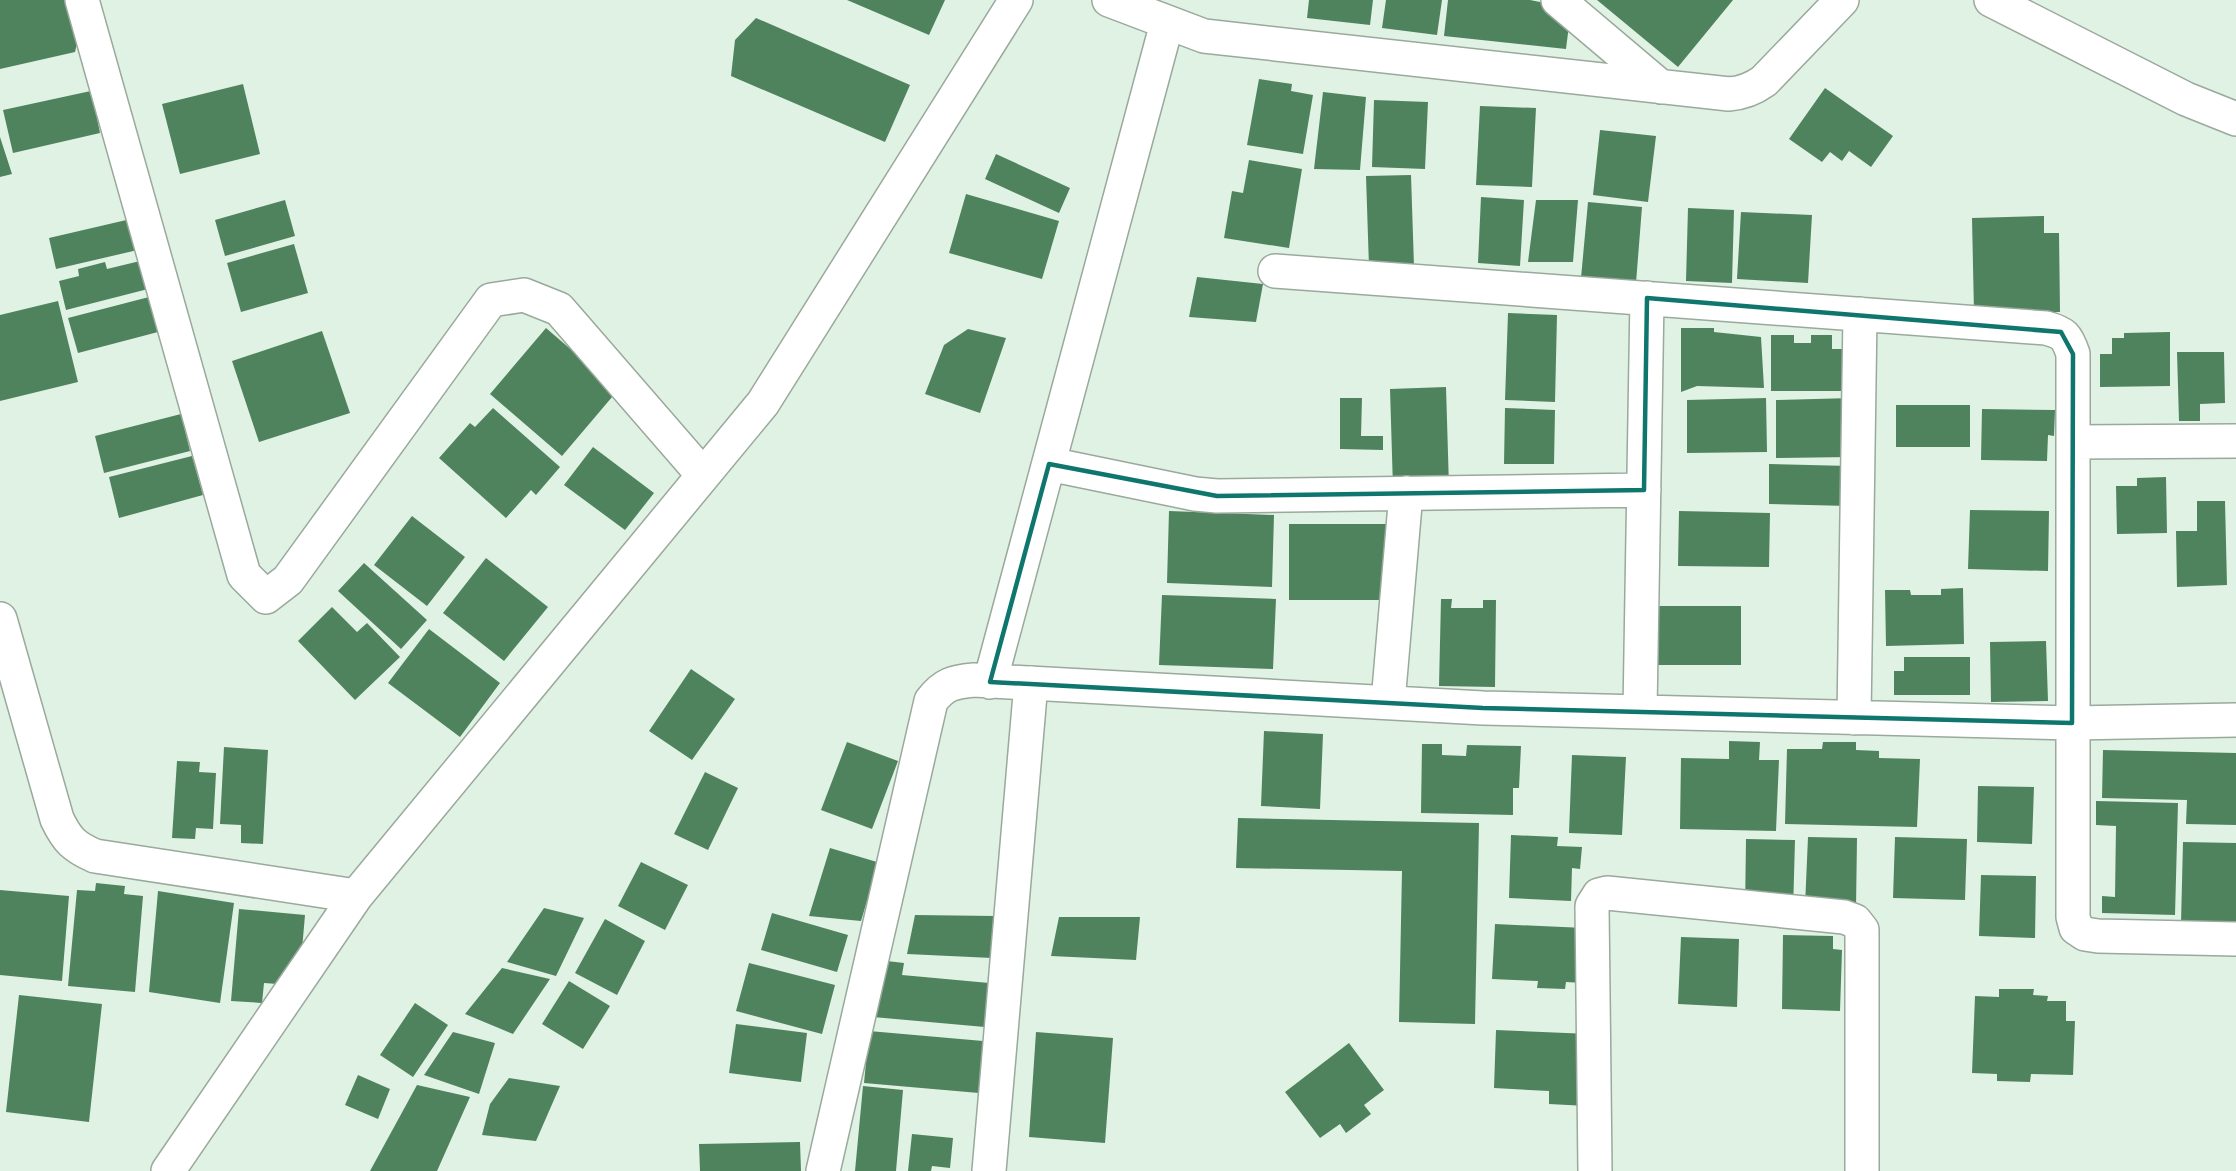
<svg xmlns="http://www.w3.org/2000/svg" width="2236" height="1171" font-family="Mulish,sans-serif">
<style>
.building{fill:#4f835d}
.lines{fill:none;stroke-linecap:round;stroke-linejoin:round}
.minor-casing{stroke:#99a99c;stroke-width:36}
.minor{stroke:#fff;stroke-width:33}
.marked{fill:none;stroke:#0f766e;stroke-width:4.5;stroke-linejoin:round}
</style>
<rect width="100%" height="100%" fill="#e0f2e4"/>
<path class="building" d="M0 0H78L82 22 75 52 0 69Z
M847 0H945L929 35Z
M1309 0H1373L1370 25 1307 18Z
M1386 0H1442L1437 35 1382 28Z
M1448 0H1530L1550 4 1549 15 1570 17 1566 49 1444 36Z
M1597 0H1733L1678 67Z
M756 18 910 85 885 142 731 76 735 40Z
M1259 79 1292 84 1291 91 1313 95 1303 154 1247 145Z
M243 84 260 154 180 174 162 104Z
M1825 88 1893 136 1871 167 1849 151 1842 161 1830 152 1822 162 1789 139Z
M100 89 106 116 97 118 100 133 13 153 3 110Z
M1323 92 1366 97 1360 170 1314 169Z
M1374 100 1428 102 1425 169 1372 167Z
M1480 106 1536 108 1532 187 1476 185Z
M1600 130 1656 136 1648 202 1593 195Z
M0 137 12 174 0 177Z
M996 154 1070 188 1059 213 985 179Z
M1249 160 1302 169 1289 248 1224 238 1232 191 1243 193Z
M1411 175 1414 266 1369 267 1366 176Z
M966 194 1059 221 1042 279 949 253Z
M1481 197 1524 200 1520 266 1478 263Z
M285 200 295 236 225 256 215 220Z
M1536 200H1578L1573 262H1528Z
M1588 202 1642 207 1636 283 1581 278Z
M1688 208 1734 210 1732 283 1686 281Z
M1741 212 1812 215 1808 283 1737 279Z
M2044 216V233H2059L2060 312 1974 313 1972 218Z
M135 218 142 249 56 269 49 238Z
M294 244 308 293 241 312 227 263Z
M140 261 148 289 66 310 59 281 79 276 78 269 105 262 107 269Z
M1197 277 1263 284 1256 322 1189 317Z
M149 297 158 332 78 353 68 318Z
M58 301 78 382 0 401V315Z
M1508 313 1557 315 1555 402 1505 400Z
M546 328 618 390 562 456 490 394Z
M1681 328H1714V332L1761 337 1764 388 1697 386 1681 392Z
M968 329 1006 338 980 413 925 394 944 345Z
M322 331 350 413 259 442 232 361Z
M2170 332V386L2100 387V354H2112V338H2124V333Z
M1771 335H1794V343H1811V335H1832V349H1854V391H1771Z
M2177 352H2224L2225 403 2200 404V421H2179Z
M1446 387 1449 487 1393 488 1390 389Z
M1340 398H1362L1361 436H1383V450L1340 449Z
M1766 398 1767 452 1687 453V400Z
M1852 398V457L1776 458V400Z
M1896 405H1970V447H1896Z
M493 408 560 467 536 495 531 490 506 518 439 458 470 423 475 427Z
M1505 408 1555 410 1554 464H1504Z
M1982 409 2055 410 2054 436 2048 435 2047 461 1981 460Z
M181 414 190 451 104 473 95 436Z
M593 447 654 493 625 530 564 485Z
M192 456 203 495 119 518 109 477Z
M1769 464 1850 466 1849 506 1769 504Z
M2166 477 2167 533 2117 534 2116 486H2137V478Z
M2197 501H2225L2227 585 2177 587 2176 531H2197Z
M1970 510 2049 511 2048 571 1968 569Z
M1169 511 1274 515 1272 587 1167 583Z
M1679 511 1770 513 1769 567 1678 566Z
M412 516 465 557 427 606 374 565Z
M1289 524H1397V600H1289Z
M486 558 548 607 504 661 443 613Z
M364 563 427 620 401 649 338 591Z
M1963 588 1964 644 1886 646 1885 590H1910L1911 595H1941V589Z
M1162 595 1276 599 1273 669 1159 665Z
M1441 599H1452L1451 608H1483V600H1496L1495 687 1439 686Z
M1658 606H1741V665H1658Z
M332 607 357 632 367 623 400 657 355 700 298 641Z
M429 629 500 683 460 737 388 683Z
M2046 641 2048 701 1991 702 1990 642Z
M1904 657H1970V695H1894V671H1904Z
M691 669 735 699 692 760 649 731Z
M1264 731 1323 734 1320 809 1261 806Z
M1729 741 1760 742 1759 760H1779L1776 831 1680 829 1681 758 1729 759Z
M847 742 898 761 872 829 821 810Z
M1823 742H1856V750L1879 751V758L1920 759 1917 827 1785 824 1787 749H1822Z
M1422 744H1442V755L1466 756 1467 745 1521 746 1519 788H1513V815L1421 813Z
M224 747 268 750 263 844 241 843V825L220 824Z
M2103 750 2236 753V825L2186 824 2187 800 2102 798Z
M1572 755 1626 757 1622 835 1569 833Z
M177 761 200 762 199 772 216 773 213 829 196 828 195 839 172 838Z
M705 772 738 788 708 850 674 834Z
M1978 786 2034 787 2032 844 1977 842Z
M2096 801 2178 803 2175 915 2102 913V896L2115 897 2116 826 2096 825Z
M1238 818 1479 823 1475 1024 1399 1022 1402 871 1236 868Z
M1511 835 1558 837 1557 846 1582 847 1580 869 1572 868 1571 901 1509 898Z
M1808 837 1857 838 1856 908 1805 906Z
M1895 837 1967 839 1965 900 1893 898Z
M1746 839 1795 840 1793 912 1745 911Z
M2183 842 2236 843V924L2181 923Z
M830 848 887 865 877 903 867 901 861 921 809 916Z
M641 862 688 885 665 930 618 906Z
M1981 875 2036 876 2035 938 1979 936Z
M96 883 125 886 124 894 143 896 135 992 68 986 77 890 95 891Z
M0 890 69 896 62 981 0 975Z
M158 891 234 903 220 1003 149 992Z
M544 908 584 918 556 976 507 962Z
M239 909 305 915 301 961 291 985 264 983 262 1003 231 1001Z
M772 913 848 935 837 972 761 950Z
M915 915 996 916 992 958 907 954Z
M1059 917H1140L1136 960 1051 956Z
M605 919 645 941 617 995 575 973Z
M1495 924 1585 928 1583 983 1566 982 1565 989 1537 988 1538 981 1492 979Z
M1783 935 1833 936V949L1842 950 1840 1011 1782 1009Z
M1681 937 1739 939 1737 1007 1678 1004Z
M878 960 904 963 902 975 1000 984 996 1028 873 1017Z
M749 963 835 985 822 1034 736 1011Z
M502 968 550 979 513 1034 465 1014Z
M569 981 610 1006 583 1049 542 1024Z
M1999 989H2034L2033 995 2048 996 2047 1001H2066V1021H2075L2073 1075 2031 1074 2030 1082 1997 1081V1074L1972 1073 1975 996 1999 997Z
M19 995 102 1004 89 1122 6 1112Z
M415 1003 448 1025 413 1077 380 1055Z
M736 1024 807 1033 801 1082 729 1073Z
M1496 1030 1590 1034 1587 1106 1549 1104V1091L1494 1088Z
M869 1031 983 1041 979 1093 864 1083Z
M453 1032 495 1043 479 1094 424 1075Z
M1036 1032 1113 1038 1105 1143 1029 1137Z
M1349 1043 1384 1090 1364 1105 1371 1114 1346 1133 1340 1124 1320 1138 1285 1092Z
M358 1075 390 1089 378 1119 345 1105Z
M509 1078 560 1086 536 1141 482 1135 490 1104Z
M417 1085 470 1097 437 1171H370Z
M863 1086 903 1090 896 1171H855Z
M912 1134 953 1138 950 1168 932 1166 931 1171H908Z
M800 1142 801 1171H700L699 1144Z"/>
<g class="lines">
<g class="minor-casing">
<path id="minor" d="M82 0 244 575 266 597 288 580 491 300 524 295 559 309 703 475
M1109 0 1204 36 1729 94C1743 93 1753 89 1764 81L1842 0
M1558 0 1661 87
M1991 0 2186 99 2236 119
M1275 271 2046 328C2064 333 2067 336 2073 354V917L2076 928 2085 934 2098 936 2236 939
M2073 442 2236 441
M1049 464 1195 494 1217 496 1644 490
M0 619 57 819C67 840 74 847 95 856L356 896
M990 682 1167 23
M1388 702 1406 493
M1640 711 1647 298
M1854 718 1860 314
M168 1171 356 896 763 403 1016 0
M823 1171 931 701C944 684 953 682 974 680L1483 708 2072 723 2236 720
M989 1171 1031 683
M1595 1171 1592 906 1599 895 1607 893 1844 917 1855 921 1862 930V1171"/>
</g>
<use href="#minor" class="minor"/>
</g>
<path class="marked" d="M1647 298 2061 332 2073 354 2072 723 1483 708 990 682 1049 464 1217 496 1644 490Z"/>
</svg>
